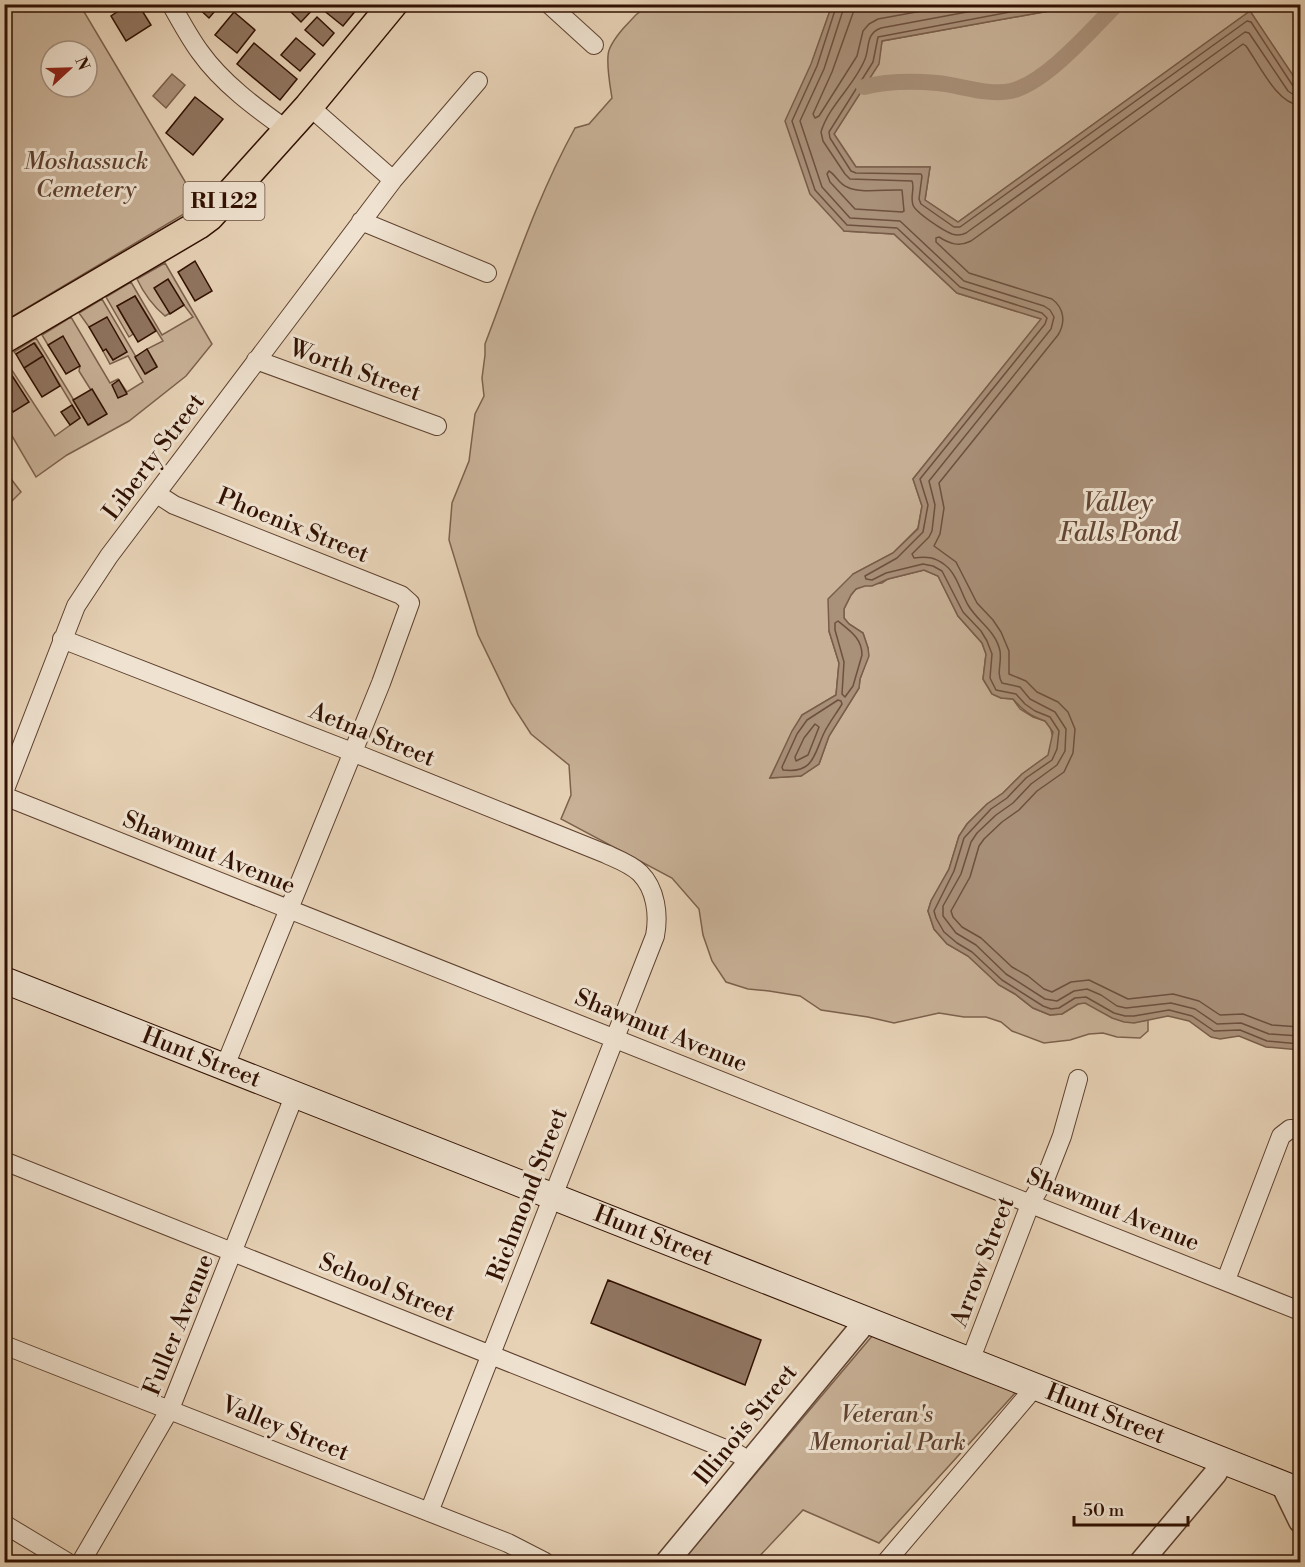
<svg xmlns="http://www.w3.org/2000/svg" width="1305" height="1567" font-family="'Libre Bodoni',serif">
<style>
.green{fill:#c8b197;stroke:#7c614c;stroke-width:1.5;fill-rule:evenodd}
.water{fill:#a99079;stroke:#795d49;stroke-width:1.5}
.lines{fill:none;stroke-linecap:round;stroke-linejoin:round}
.shore{stroke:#6d503e;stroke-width:1.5}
.canal{stroke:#a99079;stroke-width:16}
.building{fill:#907560;stroke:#311102;stroke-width:1.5}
.minor-casing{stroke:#5e412f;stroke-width:20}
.tertiary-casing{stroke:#5e412f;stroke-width:25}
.secondary-casing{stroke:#311102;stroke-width:28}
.primary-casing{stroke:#311102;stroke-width:31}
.minor{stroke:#efe2d0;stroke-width:18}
.tertiary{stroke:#efe2d0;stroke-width:22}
.secondary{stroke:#efe2d0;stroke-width:26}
.primary{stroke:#e7d2b6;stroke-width:28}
.labels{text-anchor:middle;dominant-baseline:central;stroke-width:6;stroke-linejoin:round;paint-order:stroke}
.shield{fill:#efe2d0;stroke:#6a5040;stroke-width:1.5}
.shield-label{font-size:22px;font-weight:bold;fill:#311102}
.park-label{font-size:24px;font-style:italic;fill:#5e412f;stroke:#efe2d0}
.street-label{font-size:24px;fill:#311102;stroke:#efe2d0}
.water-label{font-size:26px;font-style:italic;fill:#614432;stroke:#efe2d0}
</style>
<rect width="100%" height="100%" fill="#e7d2b6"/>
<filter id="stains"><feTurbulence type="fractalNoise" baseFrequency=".00333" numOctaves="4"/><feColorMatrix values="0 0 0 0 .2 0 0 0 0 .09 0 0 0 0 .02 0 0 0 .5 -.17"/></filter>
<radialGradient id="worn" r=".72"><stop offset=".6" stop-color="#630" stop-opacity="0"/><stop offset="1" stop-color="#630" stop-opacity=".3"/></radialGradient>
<path class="green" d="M5 4 80 5 199 205 5 321ZM51 51H87V87H51Z
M647 5H832L813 60 844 231 894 234 957 293 1042 319 913 479 922 506 918 528 893 553 853 574 829 631 839 663 836 695 802 715 770 778 801 776 819 764 829 736 859 688 860 679 868 656V648L863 633 849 624 844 618V609L851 595 856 589 865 585 882 583 888 579 924 570 938 576 958 616 982 643 986 654 983 679 992 694 1001 698 1013 699 1020 709 1033 717 1045 721 1050 726 1053 738 1049 755 1022 774 1003 793 987 804 967 824 959 836 949 869 931 901 928 911 934 929 947 944 968 956 999 985 1015 994 1033 1008 1050 1015 1062 1014 1078 1004 1085 1002C1112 1014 1115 1026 1148 1020V1031L1140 1038 1117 1037 1103 1033 1089 1034 1070 1040 1044 1043 1012 1031 1001 1022 986 1017H964L939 1013 894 1023 868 1017 821 1010 800 996 769 991 748 989 726 982 712 961 703 935 699 909 672 878 561 819 571 795 569 765 531 734 511 703 478 635 449 540 452 503 469 461 475 414 484 396 482 378 485 355V344C513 271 537 197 575 128L589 124 612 98C610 85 607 70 608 56 608 41 636 14 647 5Z
M1065 5H1300V86L1250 11 958 222 925 200 930 167H856L834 134 878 64 882 41 1060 9Z
M165 263 212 344 186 376 129 421 67 455 36 477 5 424 4 358 55 436 80 418 35 343 16 354 14 352 36 338 89 425 106 414 79 371 80 366 48 345 42 335 71 317 110 383 118 379 127 392 143 382 128 356 110 364 103 351 106 349 113 360 126 352 89 327 79 313 102 299 146 374 157 366 147 349 163 341 135 296 117 306 133 334 129 337 106 297 131 282 162 335 193 317 184 305 165 316C152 305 144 294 137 279Z
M5 471 21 492 5 508Z
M873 1335 1016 1392 879 1543 803 1510 754 1562H681Z"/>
<path class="water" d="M832 5H1065L1060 9 882 41 879 64 834 134 856 167H930L925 200 958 222 1250 11 1300 86V1050L1266 1047 1239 1036 1220 1039 1211 1037 1189 1021 1168 1016 1134 1023 1124 1022 1112 1018 1085 1003 1078 1004 1062 1014 1050 1015 1033 1008 1015 994 999 985 968 956 947 944 934 929 928 911 931 901 949 869 959 836 967 824 987 804 1003 793 1022 774 1048 755 1053 732 1045 721C1031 716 1023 711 1013 699L1001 698 992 694 983 679 986 654 982 643 958 616 938 576 924 570 888 579 872 586H865L856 589 851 595 844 609V618L849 624 863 633 868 648 869 656 860 679 859 688 829 736 819 764 801 776 770 778 792 731 802 715 836 695 839 663 829 631 828 599 853 574 893 553 918 529 922 506 913 479 1041 319 957 293 894 234 844 231 810 194 785 121 811 64Z
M172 74 185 85 166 108 153 96Z"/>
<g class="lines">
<path class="shore" d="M837 4 817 66 792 121 815 190 847 225 897 228 960 287 1042 313 1047 318 1045 324 920 479 928 505 923 532 897 558 865 576 866 579 872 580 886 573 923 564 933 566 942 571 963 612 981 631 987 641 992 654 990 678 996 690 1016 694 1025 704 1035 711 1050 717 1059 731 1057 749 1052 760 1026 778 1007 798 991 809 964 838 954 871 934 911 936 918 944 932 957 943 972 952 1002 980 1043 1006 1051 1009 1059 1008 1075 998 1086 997 1114 1013 1125 1016H1134L1169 1010 1192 1016 1214 1031 1240 1030 1267 1041 1300 1044
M845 4 824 69 800 121 822 187 850 218 900 221 964 281 1044 306 1050 310 1054 317 1051 329 929 481 935 505 932 531 929 537 912 554 914 558C926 556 935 557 945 565 957 574 961 593 968 605 978 622 996 631 1000 651 1002 663 996 673 1002 683L1020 687 1030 699 1055 712 1066 729 1065 751 1057 765 1031 784 1013 803 996 815 977 833 971 842 961 874 943 906V916L956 933 976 945 1006 974 1045 999 1057 1001 1074 991 1087 989 1101 995 1117 1006 1126 1008 1171 1003 1195 1009 1217 1024 1241 1023 1269 1034 1300 1036
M854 4 853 13 832 72 813 114 815 118 819 116 857 56 863 31 869 24 878 19 960 4
M1010 4 881 28C865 34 870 47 865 59 855 85 829 105 821 132L823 141 845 174 850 179 912 181C915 188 910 197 913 205 916 213 944 231 952 234 958 236 962 235 966 233L1245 32 1249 33 1288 91 1294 95 1300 96
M1052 4 878 37 873 62 829 132 830 138 851 171 856 173 921 174 922 176 919 199 921 204 954 227H960L1247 21 1251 22 1293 86 1300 89
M1300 105C1277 104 1259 64 1246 46L1243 44 971 241C959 247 950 244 939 237L936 238V242L969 273 1052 299C1064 308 1066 322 1058 335L939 483 944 508 940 534 934 546 956 562 977 603 993 620 1001 632 1009 651V674L1026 681 1037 692 1058 702 1068 712 1075 729 1073 753 1064 772 1037 791 1019 810 1002 822 984 839 979 846 970 877 951 911 953 917 962 927 981 938 1012 967 1028 976 1044 989 1052 992 1071 982 1089 980 1128 999 1173 994 1199 1001 1220 1015 1243 1014 1272 1025 1300 1027
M829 171C836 175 839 184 847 187 861 194 887 189 902 190L904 211 902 212 855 209 830 182 827 174Z
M838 621C850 631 862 638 862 655L853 686 845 697 842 694 844 662 835 630V623Z
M838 700 841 701 842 704C836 714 829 723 824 733 814 754 814 774 783 770L782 767 797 734 807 720Z
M815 724 819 727 808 755 796 761 795 757 804 738Z"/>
<path class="canal" d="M864 87C888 81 913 81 937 83 960 85 988 96 1011 91 1046 83 1091 30 1117 4"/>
</g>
<path class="building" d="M129 4H138L151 25 126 41 111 16Z
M194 4H221L209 18Z
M283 4H317V5L301 22Z
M351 4 357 9 343 26 317 5Z
M234 12 255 30 237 53 215 35Z
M317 17 334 33 323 46 305 30Z
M296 38 315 54 300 71 281 55Z
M254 43 297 79 280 100 237 64Z
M195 97 223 119 193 155 166 133Z
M195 261 212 291 195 301 178 272Z
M168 279 184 305 170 314 154 288Z
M135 296 156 331 138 342 117 306Z
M107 317 127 352 113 360 106 349 103 351 89 327Z
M63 336 80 366 66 374 48 345Z
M34 343 43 356 24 368 16 354Z
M147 349 157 367 145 374 135 357Z
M43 356 60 386 42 397 24 368Z
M11 374 29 402 13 412 4 399V378Z
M119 380 127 394 118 398 112 385Z
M92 389 107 414 88 425 73 400Z
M72 405 80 418 70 425 61 412Z
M608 1280 761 1340 745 1385 591 1323Z"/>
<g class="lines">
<g class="minor-casing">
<path id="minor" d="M171 4C180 20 189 37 200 52 222 83 256 108 287 130
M549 4 594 45
M309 106 393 180
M361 221 487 273
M256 360 437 426
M157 494 174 505 401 595 410 603 381 683 225 1066
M62 639 352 752 606 854C617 859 631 864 640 873 656 889 659 915 655 936L429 1512
M4 792 76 606 109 556 393 180 478 81
M4 796 1300 1311
M4 1161 649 1418 738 1454 750 1462
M1226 1280 1281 1136 1290 1129H1300
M4 1345 508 1543 545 1562
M970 1361 1031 1202 1046 1177 1062 1136 1078 1079
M4 1524 67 1562
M81 1562 170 1409 295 1094
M886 1562 1035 1387"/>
</g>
<g class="tertiary-casing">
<path id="tertiary" d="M1282 1484 1300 1521
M667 1562 866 1321
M1141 1562 1215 1474 1223 1461"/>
</g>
<g class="secondary-casing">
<g id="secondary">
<path id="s1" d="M4 980 1300 1491"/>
</g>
</g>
<g class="primary-casing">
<path id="primary" d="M4 339 198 225 210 216 309 106 393 4"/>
</g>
<use href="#minor" class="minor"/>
<use href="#tertiary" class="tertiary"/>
<use href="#secondary" class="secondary"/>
<use href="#primary" class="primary"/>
</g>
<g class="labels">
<rect class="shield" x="183.5" y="182" width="81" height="38" rx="4.5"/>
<g class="shield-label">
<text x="224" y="201">RI 122</text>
</g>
<g class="park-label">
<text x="86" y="162">Moshassuck<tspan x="86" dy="28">Cemetery</tspan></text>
<text x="887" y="1415">Veteran's<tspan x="887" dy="28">Memorial Park</tspan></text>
</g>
<g class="street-label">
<text transform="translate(355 371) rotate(20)">Worth Street</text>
<text transform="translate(154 457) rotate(-53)">Liberty Street</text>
<text transform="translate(293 526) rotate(22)">Phoenix Street</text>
<text transform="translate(372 735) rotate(22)">Aetna Street</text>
<text transform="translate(209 853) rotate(22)">Shawmut Avenue</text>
<text transform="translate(661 1031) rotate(22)">Shawmut Avenue</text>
<text stroke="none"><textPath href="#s1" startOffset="212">Hunt Street</textPath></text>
<text transform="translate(528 1195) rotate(-69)">Richmond Street</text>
<text transform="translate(1113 1210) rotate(22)">Shawmut Avenue</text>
<text stroke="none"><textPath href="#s1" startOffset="698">Hunt Street</textPath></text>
<text transform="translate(983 1262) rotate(-69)">Arrow Street</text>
<text transform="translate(387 1288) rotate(22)">School Street</text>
<text transform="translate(179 1325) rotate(-68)">Fuller Avenue</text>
<text stroke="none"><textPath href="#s1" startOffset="1184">Hunt Street</textPath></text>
<text transform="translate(746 1425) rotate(-51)">Illinois Street</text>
<text transform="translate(285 1429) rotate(22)">Valley Street</text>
</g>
<g class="water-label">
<text x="1118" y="503">Valley<tspan x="1118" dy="30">Falls Pond</tspan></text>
</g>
</g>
<rect width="1305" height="1567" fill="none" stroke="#e7d2b6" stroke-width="24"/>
<rect x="6" y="6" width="1293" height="1555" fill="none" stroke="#311102" stroke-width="3"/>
<rect x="12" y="12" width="1281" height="1543" fill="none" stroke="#311102" stroke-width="1.5"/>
<g transform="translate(69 69) rotate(68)"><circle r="28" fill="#efe2d0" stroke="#a38e7e" stroke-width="1.5"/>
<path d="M0-4.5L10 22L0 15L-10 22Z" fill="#8f2418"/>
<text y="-9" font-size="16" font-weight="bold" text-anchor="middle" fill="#311102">N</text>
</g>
<path d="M1074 1516v9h114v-9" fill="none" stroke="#311102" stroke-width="3"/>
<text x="1083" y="1516" font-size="18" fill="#311102" stroke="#efe2d0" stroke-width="4.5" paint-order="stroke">50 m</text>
<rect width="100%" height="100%" filter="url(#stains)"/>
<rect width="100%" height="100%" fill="url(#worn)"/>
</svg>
